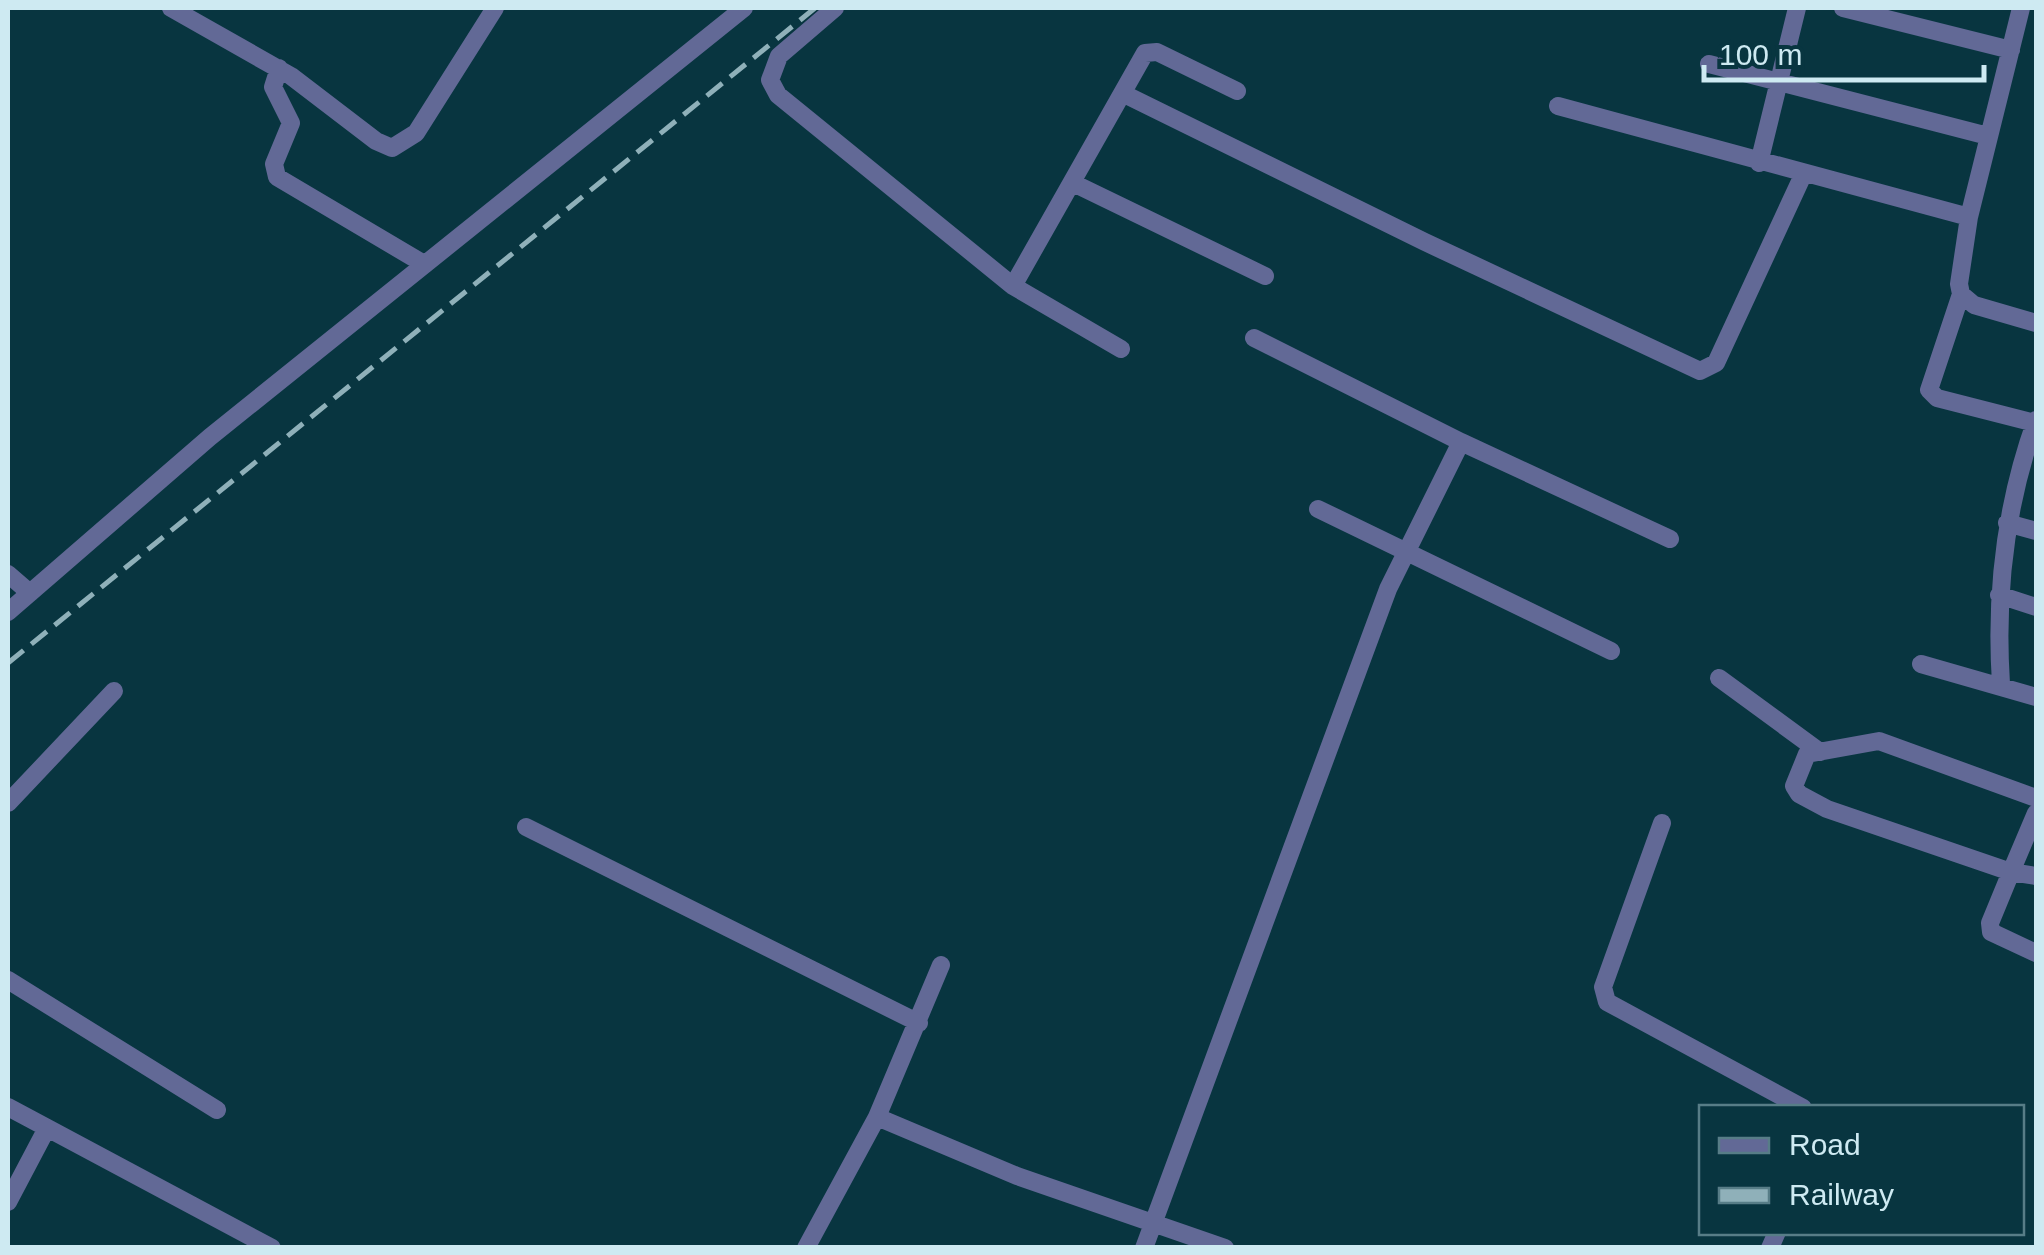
<svg xmlns="http://www.w3.org/2000/svg" width="2044" height="1255" font-family="Helvetica,sans-serif">
<style>
.lines{fill:none;stroke-linecap:round;stroke-linejoin:round}
.minor{stroke:#626996;stroke-width:18}
.rail{stroke:#8fb0b9;stroke-width:5;stroke-dasharray:20 10;stroke-linecap:butt}
</style>
<rect width="100%" height="100%" fill="#083540"/>
<g class="lines">
<path class="minor" d="M171 8 291 76 376 141 392 148 416 133 495 8
M835 8 779 56 770 80 778 95 1013 286 1121 349
M1843 8 2011 50
M2021 8 1969 217 1959 284 1961 294 1974 305 2036 323
M1709 64 1988 136
M279 68 273 87 291 123 274 164 277 177 424 264
M1124 94 1425 242 1700 371 1716 363 1803 175
M1558 106 1969 217
M1759 163 1797 8
M1073 183 1265 276
M1013 286 1145 53 1157 52 1237 91
M1961 294 1929 390 1937 398 2035 423
M1254 338 1461 442 1670 539
M1318 509 1611 651
M2007 523 2036 531
M8 574 30 593
M1999 595 2036 607
M8 612 210 437 744 8
M1921 664 2036 697
M1719 678 1820 752
M2001 684C1995 592 2005 506 2036 420
M2036 798 1879 741 1807 754 1794 786 1799 794 1827 809 2011 872 1990 923 1991 932 2036 953
M8 803 114 691
M2036 813 2011 872 2036 876
M1662 823 1603 987 1607 1002 1803 1108
M526 827 919 1023
M8 980 217 1110
M8 1107 272 1248
M877 1117 1017 1176 1225 1248
M8 1202 47 1128
M806 1248 877 1117 941 965
M1144 1248 1388 589 1461 442
M1770 1248 1777 1232"/>
<path class="rail" d="M8 663 815 8"/>
</g>
<rect width="2044" height="1255" fill="none" stroke="#ceeaf2" stroke-width="20"/>
<rect x="1699" y="1105" width="325" height="130" fill="#083540" stroke="#577d87" stroke-width="2.5"/>
<rect x="1719" y="1138" width="50" height="15" fill="#626996" stroke="#577d87" stroke-width="2.5"/>
<text x="1789" y="1155" font-size="30" fill="#ceeaf2">Road</text>
<rect x="1719" y="1188" width="50" height="15" fill="#8fb0b9" stroke="#577d87" stroke-width="2.5"/>
<text x="1789" y="1205" font-size="30" fill="#ceeaf2">Railway</text>
<path d="M1704 65v15h280v-15" fill="none" stroke="#ceeaf2" stroke-width="5"/>
<text x="1719" y="65" font-size="30" fill="#ceeaf2" stroke="#083540" stroke-width="8" paint-order="stroke">100 m</text>
</svg>
